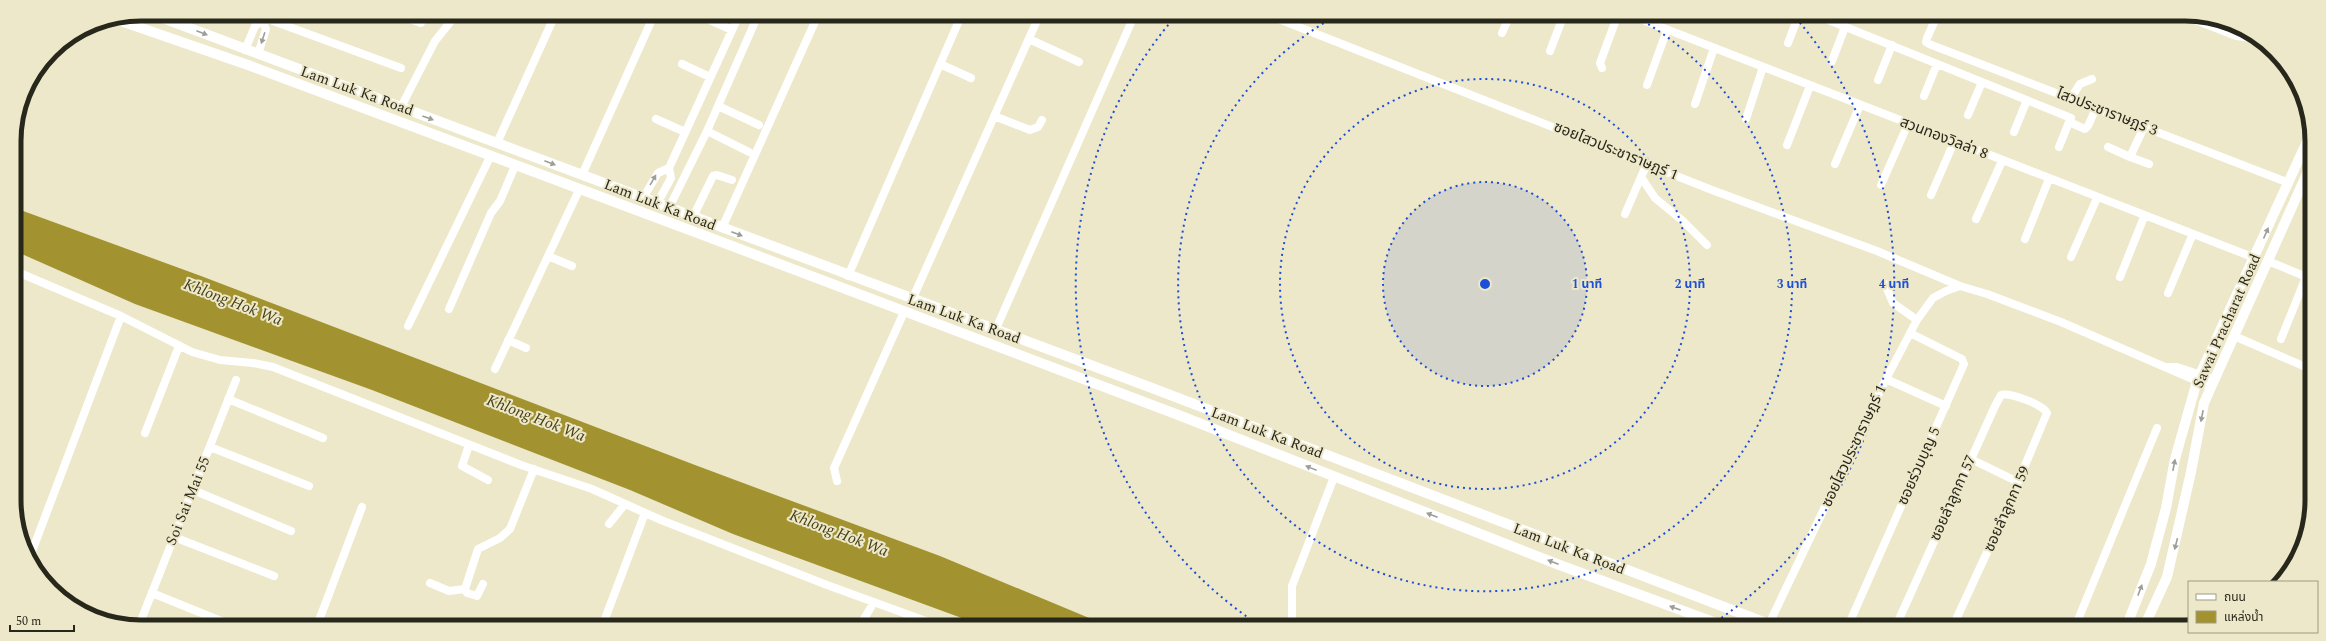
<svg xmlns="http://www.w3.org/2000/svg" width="2326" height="641" font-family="Spectral,'Noto Sans Thai',serif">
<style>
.water{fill:#a29330}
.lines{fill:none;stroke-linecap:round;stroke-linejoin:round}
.minor{stroke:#fff;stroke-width:8}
.major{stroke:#fff;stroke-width:10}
.oneway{fill:#9e9e98}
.ring{fill:none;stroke:#1d4ed8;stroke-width:2;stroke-dasharray:2 4}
.labels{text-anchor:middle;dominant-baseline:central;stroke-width:4;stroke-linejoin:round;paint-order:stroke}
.street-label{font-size:15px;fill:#28271b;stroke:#ede8c9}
.water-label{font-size:16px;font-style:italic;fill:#453f16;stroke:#ede8c9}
.rim{fill:none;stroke:#28271b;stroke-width:5}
.centre{fill:#1d4ed8;stroke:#ede8c9;stroke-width:2}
.ring-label{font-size:12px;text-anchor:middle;font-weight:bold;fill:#1d4ed8;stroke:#ede8c9;stroke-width:4;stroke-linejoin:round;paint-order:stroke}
</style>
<rect width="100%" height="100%" fill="#ede8c9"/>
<path class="water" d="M15 208 201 276 695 465 940 556 1106 625 978 624 733 534 630 490 372 390 135 304 15 251Z"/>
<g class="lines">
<path class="minor" d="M254 14 401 68
M398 15 421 23
M1271 16 1712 190 1877 251 1960 286 1987 294 2061 322 2211 387
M703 17 732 30
M1635 17 2255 258
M1821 17 2071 118 2069 122
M1936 18 1927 38 1926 42 1929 44 2289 183
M2190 18 2236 36 2259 39
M1502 33 1509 17
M1029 39 1079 62
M1788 43 1798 17
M245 50 255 26 262 21 264 14
M1550 51 1563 17
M258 54 266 29 262 21
M1832 61 1845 27
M682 64 710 77
M940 64 971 78
M1602 68 1600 63 1617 17
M1878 80 1892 45
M1647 85 1667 30
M1924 96 1937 64
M2071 98 2080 84 2092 79
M1695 104 1714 48
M718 106 759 125
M401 107 435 41 456 15
M1968 115 1982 82
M994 116 1030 130 1038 127 1042 120
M656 119 685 132
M1746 119 1763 67
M2144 127 2130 157 2149 164
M707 131 749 152
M2014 132 2027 100
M497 143 555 15
M1787 145 1810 86
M2059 147 2069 122 2085 129 2088 126 2096 108
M2108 147 2130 157
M1647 164 1641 177 1655 198 1683 221 1707 245
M1835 164 1860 105
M582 175 654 15
M1881 185 1908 124
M2301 188 2309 191
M1931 195 1954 142
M643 198 658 173 669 168
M657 204 671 178 669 168 739 15
M669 208 707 131 758 15
M1625 214 1641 177
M693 217 713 176 717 175 732 180
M1976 219 2002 161
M722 228 818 15
M2025 239 2049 179
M548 256 572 266
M2071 257 2097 198
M2268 261 2309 278
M15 271 121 316 192 352 220 360 253 363 273 367 521 465 592 489 661 520 827 585 934 624
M848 276 961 16
M2120 277 2144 217
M1885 284 1893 303 1917 320
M2168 293 2192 236
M912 300 1039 16
M449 309 491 213 500 201 515 166
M408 326 490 157
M995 331 1134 16
M2234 336 2308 368
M2281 339 2306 277
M508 340 526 348
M2169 367H2177L2213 379
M495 369 579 190
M1886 379 1946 406
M228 399 323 438
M145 433 179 346
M469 445 462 466 488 480
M210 447 309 486
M1971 459 2018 482
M837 481 834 468 904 312
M193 490 291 531
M609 524 625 504
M174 537 274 576
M31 554 121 316
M430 583 449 591 465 589
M483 584 477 596 467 593 465 589 478 549 500 538 510 529 534 469
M152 593 226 623
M140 623 236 380
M318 623 362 507
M603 624 645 513
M861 624 874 602
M1769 624 1886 379 1917 320 1933 298 1946 291 1960 286
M1292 625V586L1334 477
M1848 626 1964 364 1962 359 1910 333
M1896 626 1995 406 2001 395C2010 392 2044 405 2047 413L2002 520 1953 626
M2075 627 2157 428"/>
<path class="major" d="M152 14 1152 388 1774 626
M115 19 248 65 703 235 1181 416 1557 564 1724 626
M2126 627 2151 564 2166 508 2175 459 2197 381 2310 135
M2144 627 2167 577 2191 472 2204 403 2309 169"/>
</g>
<defs><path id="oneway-solid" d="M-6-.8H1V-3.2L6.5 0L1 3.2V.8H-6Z"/></defs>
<g class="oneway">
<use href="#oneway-solid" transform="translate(202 33) rotate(21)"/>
<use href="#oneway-solid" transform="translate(263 38) rotate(108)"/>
<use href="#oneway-solid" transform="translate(428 118) rotate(20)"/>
<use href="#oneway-solid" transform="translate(550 163) rotate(21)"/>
<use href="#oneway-solid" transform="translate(653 180) rotate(-60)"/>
<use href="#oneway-solid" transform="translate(2266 233) rotate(-66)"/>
<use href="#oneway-solid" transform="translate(737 234) rotate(21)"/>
<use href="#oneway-solid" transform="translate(2202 416) rotate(101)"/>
<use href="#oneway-solid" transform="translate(2174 465) rotate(-79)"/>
<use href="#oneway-solid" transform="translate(1311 468) rotate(-158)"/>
<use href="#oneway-solid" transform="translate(1432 515) rotate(-159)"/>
<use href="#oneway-solid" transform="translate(2176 544) rotate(104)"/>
<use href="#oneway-solid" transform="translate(1553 562) rotate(-159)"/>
<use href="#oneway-solid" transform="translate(2140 590) rotate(-69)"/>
<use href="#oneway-solid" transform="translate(1675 608) rotate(-160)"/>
</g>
<circle cx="1485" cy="284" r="102" fill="#1d4ed8" fill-opacity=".12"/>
<g class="ring">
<circle cx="1485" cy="284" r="102"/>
<circle cx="1485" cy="284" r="205"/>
<path d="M1638 18A307 307 0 1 1 1334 17"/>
<path d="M1256 623A409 409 0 0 1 1174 18M1796 18A409 409 0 0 1 1711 625"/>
</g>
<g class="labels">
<g class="street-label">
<text transform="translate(357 91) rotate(20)">Lam Luk Ka Road</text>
<text transform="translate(2107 112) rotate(21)">ไสวประชาราษฎร์ 3</text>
<text transform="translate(1944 138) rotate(21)">สวนทองวิลล่า 8</text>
<text transform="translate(1616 151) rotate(22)">ซอยไสวประชาราษฎร์ 1</text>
<text transform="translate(660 205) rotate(21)">Lam Luk Ka Road</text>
<text transform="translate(964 319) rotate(20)">Lam Luk Ka Road</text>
<text transform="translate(2227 321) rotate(-66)">Sawai Pracharat Road</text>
<text transform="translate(1267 433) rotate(21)">Lam Luk Ka Road</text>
<text transform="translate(1854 446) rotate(-65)">ซอยไสวประชาราษฎร์ 1</text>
<text transform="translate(1919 466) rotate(-66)">ซอยร่วมบุญ 5</text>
<text transform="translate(1953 498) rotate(-66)">ซอยลำลูกกา 57</text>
<text transform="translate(188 501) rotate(-68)">Soi Sai Mai 55</text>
<text transform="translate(2007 509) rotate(-66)">ซอยลำลูกกา 59</text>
<text transform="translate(1569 549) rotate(21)">Lam Luk Ka Road</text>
</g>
<g class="water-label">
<text transform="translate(233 302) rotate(21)">Khlong Hok Wa</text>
<text transform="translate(536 418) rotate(21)">Khlong Hok Wa</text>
<text transform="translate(839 533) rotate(21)">Khlong Hok Wa</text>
</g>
</g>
<path d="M0 0H2326V641H0ZM141 21H2185A120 120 0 0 1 2305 141V500A120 120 0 0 1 2185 620H141A120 120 0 0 1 21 500V141A120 120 0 0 1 141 21Z" fill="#ede8c9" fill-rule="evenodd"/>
<path class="rim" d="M141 21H2185A120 120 0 0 1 2305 141V500A120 120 0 0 1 2185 620H141A120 120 0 0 1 21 500V141A120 120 0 0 1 141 21Z"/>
<circle cx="1485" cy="284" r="6" class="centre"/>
<g class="ring-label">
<text x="1587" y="288">1 นาที</text>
<text x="1690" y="288">2 นาที</text>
<text x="1792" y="288">3 นาที</text>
<text x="1894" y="288">4 นาที</text>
</g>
<rect x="2188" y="581" width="130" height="52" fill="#ede8c9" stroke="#9e9b83"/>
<rect x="2196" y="594" width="20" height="6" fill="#ffffff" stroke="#9e9b83"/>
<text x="2224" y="601" font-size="12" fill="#28271b">ถนน</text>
<rect x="2196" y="611" width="20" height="12" fill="#a29330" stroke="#9e9b83"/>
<text x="2224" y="621" font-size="12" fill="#28271b">แหล่งน้ำ</text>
<path d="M10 625v6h64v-6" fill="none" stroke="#28271b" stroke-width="2"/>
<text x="16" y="625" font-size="12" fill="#28271b" stroke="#ede8c9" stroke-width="3" paint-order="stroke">50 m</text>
</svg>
